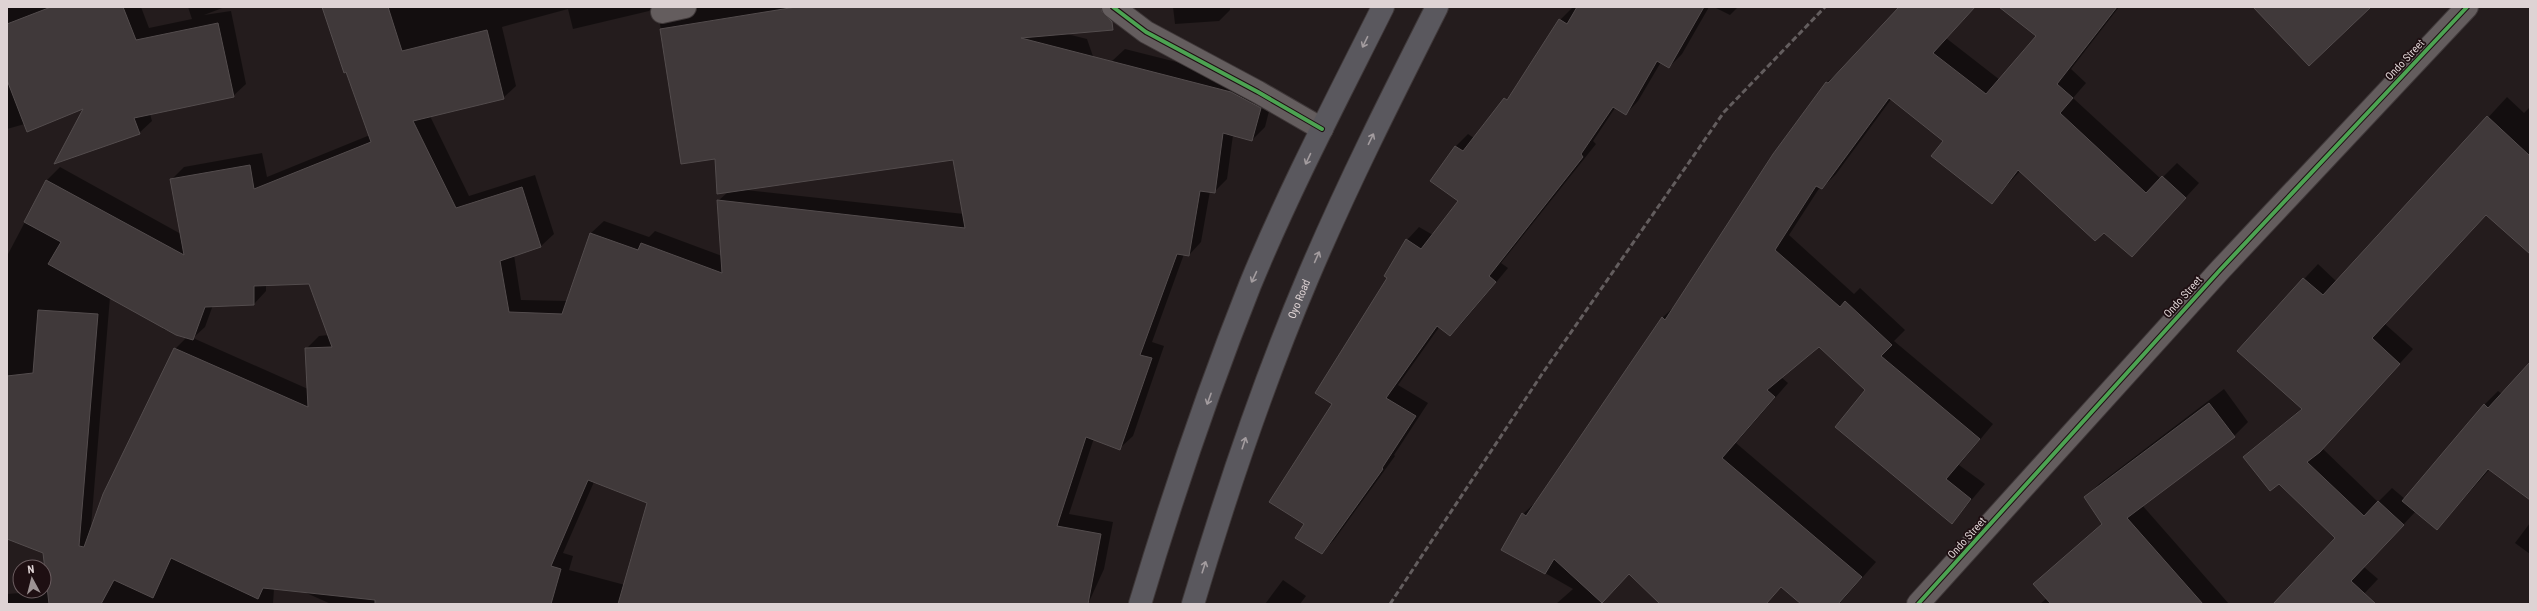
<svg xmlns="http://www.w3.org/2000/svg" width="2537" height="611" font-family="'Roboto Condensed',sans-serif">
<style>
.shadow{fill:#0007;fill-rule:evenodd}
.building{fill:#40393a;stroke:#534c4d}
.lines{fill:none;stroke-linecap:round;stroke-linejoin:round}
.minor-casing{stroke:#3f3839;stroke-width:24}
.primary-casing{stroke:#3f3839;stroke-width:24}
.minor{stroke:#645d5e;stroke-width:22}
.primary{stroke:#5a585e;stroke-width:22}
.rail{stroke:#635d5e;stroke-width:3;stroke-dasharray:6 3;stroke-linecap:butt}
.cycleway-casing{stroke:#1e0f12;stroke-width:6}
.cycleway{stroke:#4ca352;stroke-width:4}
.oneway{stroke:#a39c9f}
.labels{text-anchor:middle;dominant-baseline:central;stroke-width:3.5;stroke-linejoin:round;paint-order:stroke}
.street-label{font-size:11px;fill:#ded3d4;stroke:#1e0f12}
</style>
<rect width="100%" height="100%" fill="#241c1d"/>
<path class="shadow" d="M7 7H141L149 28 192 19 188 7H225L204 15 231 11 246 84 233 96 150 114 152 121 139 133 85 107 7 129Z
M323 7H653L649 11 573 29 568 9 502 27 516 86 503 98 430 116 469 196 535 175 554 234 541 246 514 255 521 300 567 301 591 233 604 221 649 237 655 231 722 256 718 201 728 192 716 158 682 163 660 24 673 12 694 7H1076L1067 34 1087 39 1117 126 1120 125 1112 61 1125 49 1244 79 1273 95 1265 127 1252 140 1233 135 1227 179 1214 192 1210 191 1201 242 1189 255 1184 254 1152 342 1164 346 1133 436 1120 448 1094 438 1069 514 1113 522 1104 569 1088 604H331L304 592 274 589 273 604H7V594L48 591 100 573 7 538V256L47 180 60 167 181 234 171 180 184 167 262 153 267 177 370 135ZM954 158 964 214 746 190ZM309 283 329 335 319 336 306 349 308 389 193 338 205 327 213 305 254 304 266 291V285ZM110 297 163 326V329L187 337 175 349 91 527ZM594 482 648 503 625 585 569 570 573 556 563 553Z
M1173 7H1230V10L1219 21 1175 24Z
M1573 7 1577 9 1578 7H1709L1682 54 1669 67 1661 62 1638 101 1626 114 1615 108 1593 141 1596 144 1501 263 1508 268 1463 322 1450 335 1440 326 1398 385 1428 403 1394 455 1395 456 1334 540 1321 553 1306 524 1333 404 1407 240 1419 227 1433 235 1460 201 1431 181 1456 146 1468 134 1474 138 1517 87 1560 20Z
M1714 7H1738L1730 15Z
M1900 7H1975L1946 38 2000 80 2038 36 2001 7H2119L2071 69 2086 83 2073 98 2161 179 2177 163 2199 183 2132 256 2104 231 2020 171 1992 202 1944 140 1892 98 1836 174 1822 188 1820 187 1789 235 1854 294 1860 288 1905 330 1894 341 1993 424 1959 465 1985 484 1952 523 1867 390 1819 346 1781 377 1788 383 1736 443 1876 562 1839 604H1802L1782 586 1765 604H1661L1629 573 1600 604H1556L1573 589 1503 549 1523 514 1538 500 1662 318 1677 304 1827 82 1842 69Z
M2507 97 2524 113 2530 107V253L2486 214 2385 324 2413 349 2322 448 2378 502 2392 488 2405 499 2484 405 2498 391 2502 394 2530 364V499L2490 469 2437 529 2416 511 2364 567 2378 579 2362 596 2376 604H2274L2337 538 2279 483 2244 457 2302 408 2238 351 2318 264 2337 282Z
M2224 389 2248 422 2234 436 2142 505 2229 604H2040L2047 598 2034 584 2103 523 2085 498 2099 484Z
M2530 523V554L2515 543Z
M1283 580 1306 596 1300 604H1265Z"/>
<path class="building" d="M51 7H123L136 40 218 23 234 97 134 118 140 134 54 164 83 109 27 132 7 80V24Z
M322 7H388L402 51 487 30 504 99 413 121 456 208 522 187 541 247 500 261 509 312 562 314 590 233 638 250 641 243 722 273 717 200 965 228 953 160 717 194 715 159 681 164 660 29 796 7H1101L1102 12 1112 22 1113 30 1021 38 1231 92 1261 108 1252 141 1223 133 1215 193 1200 191 1189 256 1177 254 1140 355 1152 358 1120 450 1086 437 1057 526 1101 534 1088 604H618L647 503 588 480 551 566 561 569 551 604H375V600L263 588 258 599 171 558 153 598 114 580 101 604H49L43 553 7 539V376L33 373 38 310 98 314 79 546 84 547 103 494 174 348 308 407 305 348 332 347 309 284 254 286V305L205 307 193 340 176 335 48 264 61 242 24 222 46 180 184 255 170 179 250 165 254 189 371 142 346 72 344 73Z
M1577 7H1704L1669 68 1657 61 1626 115 1613 107 1581 154 1583 157 1489 276 1496 282 1450 336 1437 326 1386 398 1416 416 1382 468 1383 469 1322 554 1295 538 1304 524 1269 502 1332 404 1315 393 1387 278 1384 276 1406 239 1421 249 1458 201 1430 181 1455 146 1463 151 1504 98 1507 100 1559 19 1567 24Z
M1899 7H1975L1933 53 1986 94 2036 36 1999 7H2117L2057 84 2073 98 2060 113 2146 193 2162 176 2186 198 2132 257 2104 233 2095 241 2018 170 1992 204 1931 156 1943 141 1889 98 1822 189 1816 186 1775 250 1840 307 1845 301 1892 345 1881 356 1980 439 1946 479 1971 499 1952 524 1835 427 1865 390 1819 347 1767 390 1775 397 1722 458 1862 577 1838 604H1801L1781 587 1766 604H1660L1629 574 1602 603 1554 559 1545 574 1501 550 1522 513 1526 516 1662 317 1665 320 1773 154 1826 82 1828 83Z
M2253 7H2371L2309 66Z
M2487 116 2530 156V254L2486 215 2372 338 2400 364 2320 452 2307 462 2364 516 2378 501 2404 525 2351 581 2376 604H2273L2335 538 2279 484 2270 491 2243 457 2302 409 2237 351 2303 278 2323 295Z
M2530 362V500L2488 469 2437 530 2402 501 2484 404 2488 408Z
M2209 403 2235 437 2127 518 2203 604H2051L2033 584 2102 524 2084 497Z"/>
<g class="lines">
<g class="minor-casing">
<path id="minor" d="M1113 7 1146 32 1258 92 1322 129
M662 12 685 7
M1918 604 2220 270 2467 7"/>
</g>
<g class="primary-casing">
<g id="primary">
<path d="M1140 604C1172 497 1209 388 1250 285 1289 190 1337 99 1383 7"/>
<path id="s1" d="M1193 604C1226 493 1263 383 1308 277 1347 185 1392 96 1437 7"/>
</g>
</g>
<use href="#minor" class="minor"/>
<use href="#primary" class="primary"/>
<path class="rail" d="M1390 604 1542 374 1724 112 1825 7"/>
<g class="cycleway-casing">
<path id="cycleway" d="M1113 7 1146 32 1258 92 1322 129
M1918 604 2220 270 2467 7"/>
</g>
<use href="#cycleway" class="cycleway"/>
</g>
<defs><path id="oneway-shaft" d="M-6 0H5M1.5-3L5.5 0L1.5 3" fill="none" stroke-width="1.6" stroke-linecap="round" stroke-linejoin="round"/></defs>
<g class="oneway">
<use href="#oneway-shaft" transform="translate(1365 42) rotate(116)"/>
<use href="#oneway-shaft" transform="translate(1371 139) rotate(-64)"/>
<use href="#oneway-shaft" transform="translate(1308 159) rotate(115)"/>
<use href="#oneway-shaft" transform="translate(1317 257) rotate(-66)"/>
<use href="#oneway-shaft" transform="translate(1254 277) rotate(115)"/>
<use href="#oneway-shaft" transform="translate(1209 399) rotate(110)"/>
<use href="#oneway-shaft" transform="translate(1244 443) rotate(-72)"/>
<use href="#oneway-shaft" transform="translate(1204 567) rotate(-72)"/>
</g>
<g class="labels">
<g class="street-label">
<text transform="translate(2405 60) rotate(-47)">Ondo Street</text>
<text transform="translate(2183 297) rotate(-48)">Ondo Street</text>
<text stroke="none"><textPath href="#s1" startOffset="323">Oyo Road</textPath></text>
<text transform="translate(1967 538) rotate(-48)">Ondo Street</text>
</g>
</g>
<rect width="2537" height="611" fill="none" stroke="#ded3d4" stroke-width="16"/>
<g transform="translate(32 579) rotate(353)"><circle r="19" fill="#1e0f12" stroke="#6b5d60"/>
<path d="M0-3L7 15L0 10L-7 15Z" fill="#9d9394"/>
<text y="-6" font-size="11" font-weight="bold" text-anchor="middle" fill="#ded3d4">N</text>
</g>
</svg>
